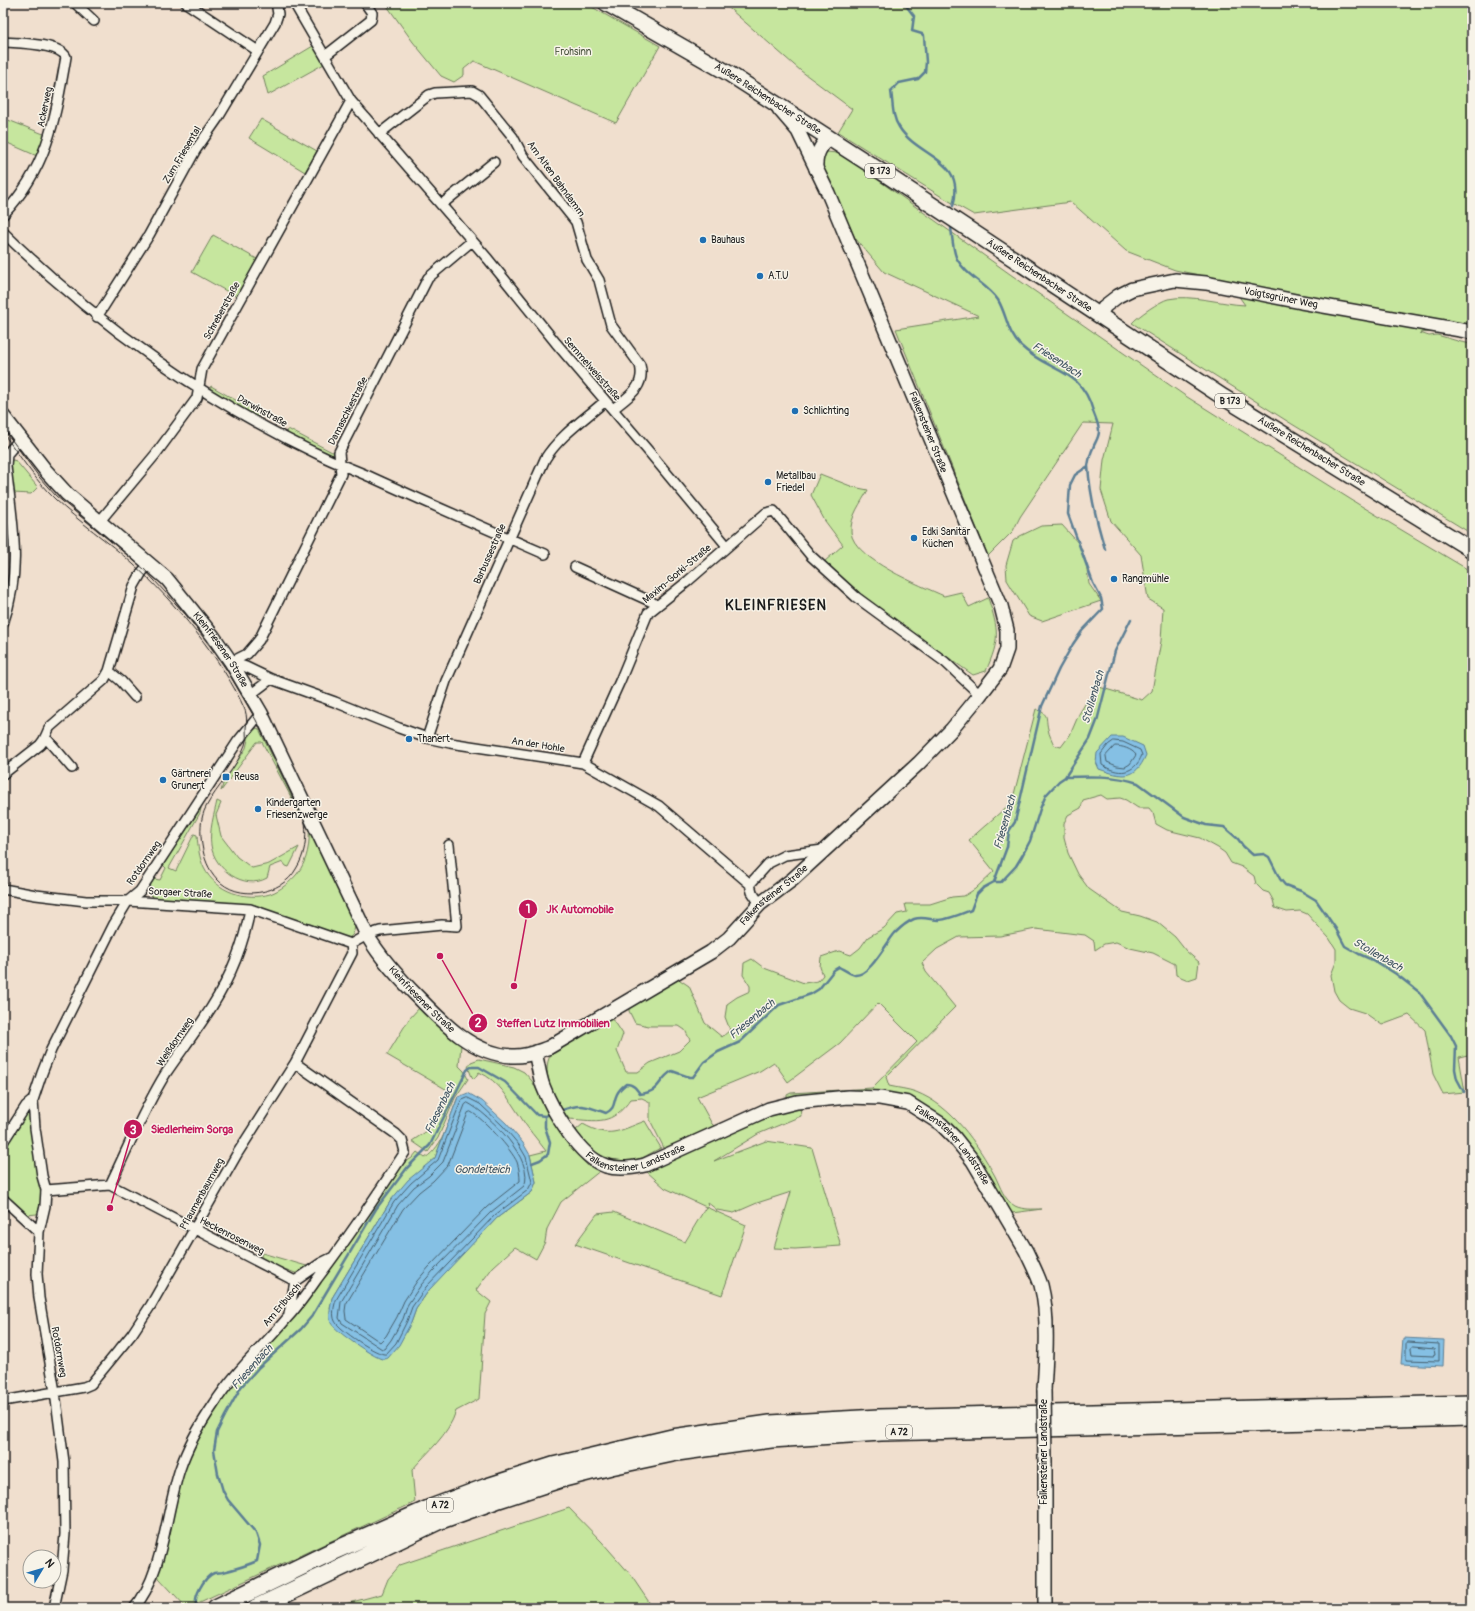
<svg xmlns="http://www.w3.org/2000/svg" width="1475" height="1611" font-family="Pangolin,sans-serif">
<style>
.green{fill:#c6e69e;stroke:#71815d}
.water{fill:#85c0e4;stroke:#5b7e94}
.lines{fill:none;stroke-linecap:round;stroke-linejoin:round}
.shore{stroke:#465e6c;stroke-width:1}
.stream{stroke:#5b7e94;stroke-width:2.5}
.street-casing{stroke:#1c1c1c;stroke-width:12}
.secondary-casing{stroke:#1c1c1c;stroke-width:16}
.primary-casing{stroke:#1c1c1c;stroke-width:18}
.highway-casing{stroke:#1c1c1c;stroke-width:20}
.street{stroke:#f7f3e8;stroke-width:9}
.secondary{stroke:#f7f3e8;stroke-width:13}
.primary{stroke:#f7f3e8;stroke-width:15}
.highway{stroke:#f7f3e8;stroke-width:17}
.tram{stroke:#1c1c1c;stroke-width:1}
.secondary-bridge-casing{stroke:#1c1c1c;stroke-width:16;stroke-linecap:butt}
.secondary-bridge{stroke:#f7f3e8;stroke-width:13}
.poi-dot{fill:#1f6fb2;stroke:#f7f3e8;stroke-width:1.5}
.labels{text-anchor:middle;dominant-baseline:central;stroke-width:3;stroke-linejoin:round;paint-order:stroke}
.shield{fill:#f7f3e8;stroke:#5e5c59;stroke-width:1}
.shield-label{font-size:9px;font-weight:bold;fill:#1c1c1c}
.park-label{font-size:10px;fill:#4f5943;stroke:#f7f3e8}
.street-label{font-size:10px;fill:#1c1c1c;stroke:#f7f3e8}
.poi-label{font-size:10px;fill:#1c1c1c;stroke:#f7f3e8;text-anchor:start}
.water-label{font-size:11px;font-style:italic;fill:#415562;stroke:#f7f3e8}
.district-label{font-size:14px;font-weight:bold;letter-spacing:1px;fill:#1c1c1c;stroke:#f7f3e8}
.leader{fill:none;stroke:#c2185b;stroke-width:1.5}
.callout-dot{fill:#c2185b;stroke:#f7f3e8;stroke-width:1.5}
.mark-label{font-size:12px;text-anchor:middle;font-weight:bold;fill:#fff}
.callout-label{font-size:11px;text-anchor:middle;font-weight:bold;fill:#c2185b;stroke:#f7f3e8;stroke-width:3;stroke-linejoin:round;paint-order:stroke}
</style>
<rect width="100%" height="100%" fill="#f0dfce"/>
<filter id="ink" filterUnits="userSpaceOnUse"><feTurbulence type="fractalNoise" baseFrequency=".025" numOctaves="2"/><feDisplacementMap in="SourceGraphic" scale="8" xChannelSelector="R" yChannelSelector="G"/><feConvolveMatrix kernelMatrix="1 2 1 2 8 2 1 2 1" color-interpolation-filters="sRGB"/></filter>
<g filter="url(#ink)">
<path class="green" d="M385 3H585L660 46 616 123 474 61 464 69V75L454 82 441 76 413 42Z
M723 3H1472V328L1420 333 1429 336 1437 335 1461 342 1472 344V534L1287 421 1132 323C1138 316 1160 301 1168 299 1191 294 1221 304 1245 305L1228 281 1175 270 1126 251 1071 202 974 215 942 197 838 132 852 109 801 71Z
M313 46 324 64 268 95 263 76Z
M3 118 46 135 37 156 3 141Z
M261 119 317 151 305 172 249 138Z
M827 152 837 153 850 160 1010 274 1184 395 1358 504 1472 572V1054L1459 1057 1465 1092 1443 1094 1433 1074 1425 1030 1409 1015 1382 1025 1365 1013 1349 1008 1339 1000 1334 991 1331 975 1336 962V949L1329 938 1307 914 1300 911 1287 912 1275 908 1273 900 1269 893 1263 891 1256 884 1254 876 1242 867 1231 863 1225 853 1218 848 1200 838 1167 830 1156 824 1153 813 1149 808H1138L1126 800 1120 798 1107 799 1101 795 1083 800 1081 808 1068 815 1064 823V838L1068 853 1078 874 1089 889 1122 912 1140 916 1157 922 1175 937 1186 951 1199 962 1197 977 1188 980 1176 975 1175 964 1153 953 1130 948 1116 942 1104 944 1095 950 1094 941 1085 935 1036 929 1000 936 959 937 937 949 922 963 926 972 955 1007 886 1077 889 1086C898 1088 908 1089 916 1092 952 1106 977 1143 995 1176 1000 1186 1004 1200 1015 1206 1023 1210 1033 1209 1042 1209L1012 1213 1008 1209 977 1156 963 1137 944 1119 899 1095 875 1091 787 1098V1095L791 1093 872 1088 917 1042 878 1003 840 1043 788 1082 774 1062 760 1071 697 1097 712 1124 722 1133 745 1122 800 1106 801 1116 758 1134 714 1161 766 1141 812 1148 841 1246 795 1249 774 1248 791 1192 757 1203 734 1213 717 1210 707 1202 708 1205 706 1207 746 1225 722 1295 575 1244 597 1214 614 1212 685 1242 706 1207 665 1188 646 1171 663 1161 664 1148 650 1120V1102L642 1098 631 1099C611 1126 599 1121 569 1119 557 1103 539 1074 551 1054 557 1045 596 1024 607 1016L615 1022 623 1034 617 1051 626 1072H638L650 1063 679 1051 690 1040 685 1030 679 1026H649L635 1023 629 1011V1003L677 978 689 986 705 1023 722 1037 730 1030 725 1017 727 1004 737 997 750 991V986L743 975 744 963 752 959 764 968 804 983 818 981 823 975 820 967 821 957 839 951 851 955 860 948 868 937 884 928 897 914 907 912 905 904H930L952 897 964 896 975 889 994 871 969 840 1012 802 1036 709C1050 715 1045 717 1048 729 1049 735 1052 740 1054 745L1061 747 1070 735 1079 714 1096 686 1142 700 1152 691 1161 641 1163 608 1148 599 1141 555 1111 521 1101 490 1104 460 1113 424 1083 423 1020 517 1013 531 988 556 896 329 979 316 884 272 855 238 822 165V157Z
M213 235 257 259 237 297 192 272Z
M211 386 260 414 255 419 209 390Z
M288 429 332 452 336 451 331 456 287 434Z
M13 460 16 461 36 485 37 488 31 494 13 493 9 462Z
M820 474 853 487 868 490C861 503 850 516 851 532 853 559 922 586 944 596L961 592 969 607 988 598C999 631 1000 639 986 671L973 675 869 601 824 562 843 545 825 521 811 495Z
M1062 525 1080 545 1086 562 1089 584 1101 601 1042 621 1029 616 1007 580 1006 565 1013 541 1020 536 1041 526Z
M257 728 259 729 301 816 262 742H257L221 791 223 784 246 748 250 732Z
M217 801 221 803 216 815 221 836 237 857 252 868 269 864 299 847 289 867 286 866 283 862 270 867 267 878C244 891 214 869 211 845 209 830 214 815 217 801Z
M201 808 200 813 169 868 176 871 194 834 197 835C198 847 199 857 204 868 216 892 246 901 270 894 281 890 290 882 297 874 308 860 310 843 309 827L355 925C354 933 353 939 343 938L262 908 234 903 154 898 149 893V888L154 879 160 880 166 868 163 865Z
M393 980 448 1035 461 1045 459 1066 464 1071 468 1079 455 1098 438 1138 428 1152 412 1141 427 1131 449 1091 387 1055 409 1019 420 1007Z
M479 1059 514 1067 524 1072 532 1081 552 1120 583 1161 588 1166 601 1170 561 1202 547 1229 545 1242 536 1259 515 1247 493 1267 476 1290 491 1302 485 1314 479 1399 456 1411C448 1436 428 1451 412 1470L415 1502 187 1608 159 1578 158 1571 172 1507 185 1465 193 1449 218 1404 243 1370 328 1269 404 1163 412 1158 417 1152 425 1158C444 1146 450 1117 458 1097L435 1158 391 1200 332 1298 330 1309 411 1323 416 1309 429 1290 440 1277 497 1218 532 1192 536 1182 530 1155 546 1151C537 1139 527 1128 520 1116 507 1097 500 1082 479 1072L474 1079 472 1077 468 1067 471 1062Z
M27 1113 30 1116C31 1128 32 1140 34 1153 36 1171 46 1196 37 1214L27 1215 22 1213 3 1194V1149Z
M645 1121 661 1148C654 1151 648 1155 642 1158 629 1163 609 1161 597 1153 588 1148 582 1138 576 1130L583 1124C610 1139 618 1131 645 1121Z
M262 1253 310 1267 298 1274 260 1260Z
M569 1508 602 1542 630 1574 653 1608H339L341 1605 382 1594 388 1579 400 1565Z"/>
<path class="water" d="M1112 737H1123L1143 746 1146 755C1135 781 1122 777 1099 769L1096 762 1097 753Z
M468 1093 482 1101 506 1123 523 1143 530 1155 536 1182 532 1192 497 1218 429 1290 416 1309 411 1323 399 1345 388 1358C387 1359 383 1359 382 1359 373 1357 335 1331 331 1323 328 1316 331 1305 332 1298L391 1200 408 1180 435 1158 458 1097Z
M1403 1338 1444 1340 1443 1366 1401 1364Z"/>
<g class="lines">
<path class="shore" d="M1114 741 1123 742 1140 750 1142 755C1134 775 1118 775 1102 765L1101 754 1108 745Z
M1115 746C1122 746 1132 749 1136 755L1130 764 1125 767 1117 766 1107 762 1106 756Z
M468 1098 480 1104 503 1126 519 1145 526 1157 532 1182 528 1190 495 1215 426 1287 412 1307 407 1321 396 1343 386 1354C378 1356 338 1329 335 1321 332 1315 334 1306 336 1300L394 1202 411 1183 438 1160 461 1101Z
M468 1103C489 1114 536 1161 524 1186L491 1212 433 1271 421 1285 408 1304 403 1319 391 1340 384 1349H382L342 1323 339 1318 341 1302 398 1205 414 1187 429 1176 443 1162 465 1105Z
M471 1112C484 1119 511 1149 517 1162 519 1168 520 1175 520 1181L487 1207 429 1267 417 1281 404 1301 397 1317 386 1336 380 1342 346 1319 345 1311 346 1304 403 1209 419 1192 433 1181 448 1165 468 1113Z
M1408 1342 1439 1344V1361L1406 1360V1344Z
M1413 1347 1434 1349 1435 1355 1433 1356 1412 1355 1411 1349Z"/>
<path class="stream" d="M904 3 914 16 912 31 922 34 924 36 926 62 925 72 918 79 899 83 891 91C893 103 892 117 899 127 918 158 967 158 953 206
M1088 466C1090 496 1096 520 1105 549
M1065 777C1089 776 1115 775 1138 783L1184 817 1206 825 1224 827 1238 839 1243 846 1253 855 1264 854 1269 857 1280 879 1285 885 1301 891 1316 900 1336 929 1345 946 1359 954 1377 962 1396 974 1419 992 1451 1036 1456 1046 1455 1069 1457 1079 1464 1092
M994 882H1001L1016 866 1022 856 1030 841 1040 809 1046 795 1059 781 1065 777 1090 739 1097 721 1115 651 1131 619
M1471 1105 1472 1106
M559 1111C581 1103 584 1105 606 1113 616 1108 613 1102 617 1094 619 1090 622 1087 626 1084 633 1084 636 1088 640 1094 661 1092 657 1080 672 1071L689 1077H693L704 1062 718 1052 740 1042 779 1005 811 994 819 989 834 970 839 967C843 969 850 974 855 975 870 976 886 943 895 933 900 928 907 922 914 919 923 916 931 920 939 920 950 919 961 914 971 910L977 894 983 888 994 882 1007 847 1009 831 1015 822 1042 706 1059 669 1073 644 1082 631 1103 609 1101 598 1093 583 1068 514 1070 485 1075 475 1088 466C1089 460 1090 454 1093 448 1095 442 1099 438 1099 431 1099 425 1095 417 1093 411 1081 367 1049 373 1021 346 1007 333 1007 315 998 300 988 285 966 276 957 259 953 252 952 235 951 227
M532 1163 540 1160 548 1154 550 1142 545 1127V1116
M197 1608C192 1598 204 1577 214 1573 217 1572 221 1573 223 1572 235 1569 246 1566 257 1561L260 1545 256 1533 228 1500 223 1491 218 1474 214 1450 217 1432 225 1416 241 1387 259 1367 301 1329 312 1316 376 1209 407 1168 430 1145 467 1070 471 1067H479L505 1082 537 1115 545 1116 552 1113"/>
<g class="street-casing">
<path id="street" d="M75 3 94 21
M186 3 258 51
M294 3 351 101 488 259 556 343 650 453 727 546
M3 42C17 43 59 43 66 57 55 119 48 167 3 215
M325 56 371 20 372 13 365 3
M379 134 429 95 435 93 472 91 479 95 513 137 523 156 576 222 587 260 599 280 611 325 640 365C646 387 628 397 613 409
M441 205 494 162
M3 232C96 324 207 402 326 458 341 465 357 471 373 478 430 504 487 529 545 554
M97 317 149 235 195 151 218 118 275 23 278 14 277 8 280 3
M100 521 155 455 197 398 202 369 351 101
M575 567 652 602 655 606
M3 624C23 567 12 523 6 466L7 454 20 439
M231 662 246 667 271 679 335 702 399 728 427 738 450 743 583 763 659 806 750 884 752 892 760 904
M231 662 247 654 259 640 341 474 339 452 428 278 472 241
M109 671 121 681 135 697
M250 695 271 679
M46 738 72 768
M427 738 446 681 545 459C560 435 585 419 605 401
M583 763 620 681 648 613 688 581 766 513 774 511 811 556 856 597 945 662 980 695
M3 774 40 745C46 739 46 733 50 727L104 680 109 671 134 586 142 572 150 563
M750 884 769 863 785 855 823 850
M3 889 36 895 86 901H128L250 909 351 944
M351 944 367 935 380 931 442 925 457 926 449 845
M3 1142 26 1106 33 1100
M110 1185C128 1148 144 1108 166 1073 181 1051 197 1030 211 1008 230 978 244 944 250 909
M46 1190 110 1185 295 1281 289 1314
M3 1199 39 1232
M295 1281 321 1263 331 1258
M3 1401 84 1387 91 1384 132 1334 151 1305 237 1154 295 1063 352 953 351 944
M54 1608 62 1570 65 1534 64 1462 55 1392 39 1298 37 1274 39 1232 45 1206 46 1190 42 1176 35 1128 33 1100 42 1073 51 1050 114 924 128 901 140 891 238 741 261 713
M134 1608C163 1576 166 1510 180 1469 187 1448 201 1423 214 1404 234 1372 264 1346 288 1317 299 1305 308 1292 317 1279 348 1238 377 1195 405 1152L402 1140 396 1134 295 1063"/>
</g>
<g class="secondary-casing">
<g id="secondary">
<path d="M816 169C815 155 820 148 828 137"/>
<path id="s1" d="M1099 316 1105 306 1118 296 1132 289 1175 280 1206 283 1301 302 1472 332"/>
<path id="s2" d="M3 416 46 471 67 494 167 579 213 636 231 662 261 713 367 935C381 959 400 979 419 998 445 1025 473 1054 512 1056 525 1057 536 1052 548 1048L711 952 729 938 760 904 793 879 919 763 952 729 980 695 1000 669 1007 649V630L1001 606 828 193 798 131 779 109"/>
<path id="s3" d="M535 1053C538 1063 539 1075 543 1086 552 1110 579 1157 606 1166 619 1170 632 1168 645 1165L769 1109 797 1102 848 1097 880 1098 908 1103 941 1124 954 1137 973 1161 1026 1251C1031 1262 1037 1273 1041 1285 1049 1315 1046 1359 1044 1390"/>
<path d="M1045 1608V1463"/>
</g>
</g>
<g class="primary-casing">
<g id="primary">
<path id="s4" d="M606 3 728 73 885 174 1223 397 1472 550"/>
</g>
</g>
<g class="highway-casing">
<path id="highway" d="M216 1608 329 1553 431 1508 487 1487 553 1466 672 1438 770 1424 879 1418 1472 1404
M256 1608 438 1521 496 1500 560 1479 611 1466 677 1452 771 1439 881 1432 1472 1417"/>
</g>
<use href="#street" class="street"/>
<use href="#secondary" class="secondary"/>
<use href="#primary" class="primary"/>
<use href="#highway" class="highway"/>
<path class="tram" d="M3 428 39 477 56 496 144 569 186 615 210 646 228 672 256 720 305 822C307 839 305 855 296 869 282 895 237 902 217 879 208 869 204 858 202 845 200 833 200 818 206 807 217 786 237 768 245 745 247 740 246 733 246 728 247 722 247 716 245 710 224 661 173 600 133 564 108 541 79 522 55 499 35 480 20 456 3 433"/>
<g class="secondary-bridge-casing">
<path id="secondary-bridge" d="M1044 1390 1045 1463"/>
</g>
<use href="#secondary-bridge" class="secondary-bridge"/>
</g>
</g>
<g class="poi-dot">
<circle cx="703" cy="240" r="4"/>
<circle cx="760" cy="276" r="4"/>
<circle cx="795" cy="411" r="4"/>
<circle cx="768" cy="482" r="4"/>
<circle cx="914" cy="538" r="4"/>
<circle cx="1114" cy="579" r="4"/>
<circle cx="409" cy="739" r="4"/>
<rect x="222" y="773" width="8" height="8" rx="2"/>
<circle cx="163" cy="780" r="4"/>
<circle cx="258" cy="809" r="4"/>
</g>
<g class="labels">
<g class="shield">
<rect x="865" y="164" width="30" height="14" rx="3"/>
<rect x="1215" y="394" width="30" height="14" rx="3"/>
<rect x="886" y="1425" width="26" height="14" rx="3"/>
<rect x="427" y="1498" width="26" height="14" rx="3"/>
</g>
<g class="shield-label">
<text x="880" y="171">B 173</text>
<text x="1230" y="401">B 173</text>
<text x="899" y="1432">A 72</text>
<text x="440" y="1505">A 72</text>
</g>
<g class="park-label">
<text x="573" y="52">Frohsinn</text>
</g>
<g class="street-label">
<text stroke="none"><textPath href="#s4" startOffset="188">Äußere Reichenbacher Straße</textPath></text>
<text transform="translate(45 107) rotate(-78)">Ackerweg</text>
<text transform="translate(182 155) rotate(-59)">Zum Friesental</text>
<text transform="translate(556 179) rotate(54)">Am Alten Bahndamm</text>
<text stroke="none"><textPath href="#s4" startOffset="512">Äußere Reichenbacher Straße</textPath></text>
<text stroke="none"><textPath href="#s1" startOffset="195">Voigtsgrüner Weg</textPath></text>
<text transform="translate(222 311) rotate(-61)">Schreberstraße</text>
<text transform="translate(592 369) rotate(49)">Semmelweisstraße</text>
<text transform="translate(262 411) rotate(29)">Darwinstraße</text>
<text transform="translate(348 411) rotate(-63)">Damaschkestraße</text>
<text transform="translate(928 432) rotate(68)">Falkensteiner Straße</text>
<text stroke="none"><textPath href="#s4" startOffset="836">Äußere Reichenbacher Straße</textPath></text>
<text transform="translate(490 554) rotate(-66)">Barbussestraße</text>
<text transform="translate(677 574) rotate(-40)">Maxim-Gorki-Straße</text>
<text stroke="none"><textPath href="#s2" startOffset="321">Kleinfriesener Straße</textPath></text>
<text transform="translate(538 745) rotate(9)">An der Hohle</text>
<text transform="translate(144 863) rotate(-55)">Rotdornweg</text>
<text transform="translate(180 893) rotate(3)">Sorgaer Straße</text>
<text stroke="none"><textPath href="#s2" startOffset="1148">Falkensteiner Straße</textPath></text>
<text stroke="none"><textPath href="#s2" startOffset="727">Kleinfriesener Straße</textPath></text>
<text transform="translate(175 1042) rotate(-56)">Weißdornweg</text>
<text stroke="none"><textPath href="#s3" startOffset="516">Falkensteiner Landstraße</textPath></text>
<text stroke="none"><textPath href="#s3" startOffset="168">Falkensteiner Landstraße</textPath></text>
<text transform="translate(202 1194) rotate(-61)">Pflaumenbaumweg</text>
<text transform="translate(232 1236) rotate(27)">Heckenrosenweg</text>
<text transform="translate(282 1305) rotate(-50)">Am Erlbusch</text>
<text transform="translate(59 1352) rotate(80)">Rotdornweg</text>
<text transform="translate(1044 1452) rotate(-90)">Falkensteiner Landstraße</text>
</g>
<g class="poi-label">
<text x="711" y="240">Bauhaus</text>
<text x="768" y="276">A.T.U</text>
<text x="803" y="411">Schlichting</text>
<text x="776" y="476">Metallbau<tspan x="776" dy="12">Friedel</tspan></text>
<text x="922" y="532">Edki Sanitär<tspan x="922" dy="12">Küchen</tspan></text>
<text x="1122" y="579">Rangmühle</text>
<text x="417" y="739">Thanert</text>
<text x="171" y="774">Gärtnerei<tspan x="171" dy="12">Grunert</tspan></text>
<text x="234" y="777">Reusa</text>
<text x="266" y="803">Kindergarten<tspan x="266" dy="12">Friesenzwerge</tspan></text>
</g>
<g class="water-label">
<text transform="translate(1057 360) rotate(33)">Friesenbach</text>
<text transform="translate(1093 697) rotate(-74)">Stollenbach</text>
<text transform="translate(1005 822) rotate(-74)">Friesenbach</text>
<text transform="translate(1378 955) rotate(30)">Stollenbach</text>
<text transform="translate(752 1019) rotate(-40)">Friesenbach</text>
<text transform="translate(440 1108) rotate(-64)">Friesenbach</text>
<text x="482" y="1169">Gondelteich</text>
<text transform="translate(252 1367) rotate(-48)">Friesenbach</text>
</g>
<g class="district-label">
<text x="776" y="605">KLEINFRIESEN</text>
</g>
</g>
<path class="leader" d="M514 986L528 909M440 956L478 1023M110 1208L133 1129"/>
<g class="callout-dot">
<circle cx="514" cy="986" r="4"/>
<circle cx="440" cy="956" r="4"/>
<circle cx="110" cy="1208" r="4"/>
<circle cx="528" cy="909" r="10"/>
<circle cx="478" cy="1023" r="10"/>
<circle cx="133" cy="1129" r="10"/>
</g>
<g class="mark-label">
<text x="528" y="913">1</text>
<text x="478" y="1027">2</text>
<text x="133" y="1134">3</text>
</g>
<g class="callout-label">
<text x="580" y="913">JK Automobile</text>
<text x="553" y="1027">Steffen Lutz Immobilien</text>
<text x="192" y="1133">Siedlerheim Sorga</text>
</g>
<rect width="1475" height="1611" fill="none" stroke="#f7f3e8" stroke-width="16"/>
<rect x="8" y="8" width="1459" height="1595" fill="none" stroke="#1c1c1c" stroke-width="1.5" filter="url(#ink)"/>
<g transform="translate(42 1569) rotate(52)"><circle r="19" fill="#f7f3e8" stroke="#9f9d96"/>
<path d="M0-3L7 15L0 10L-7 15Z" fill="#1f6fb2"/>
<text y="-6" font-size="11" font-weight="bold" text-anchor="middle" fill="#1c1c1c">N</text>
</g>
</svg>
